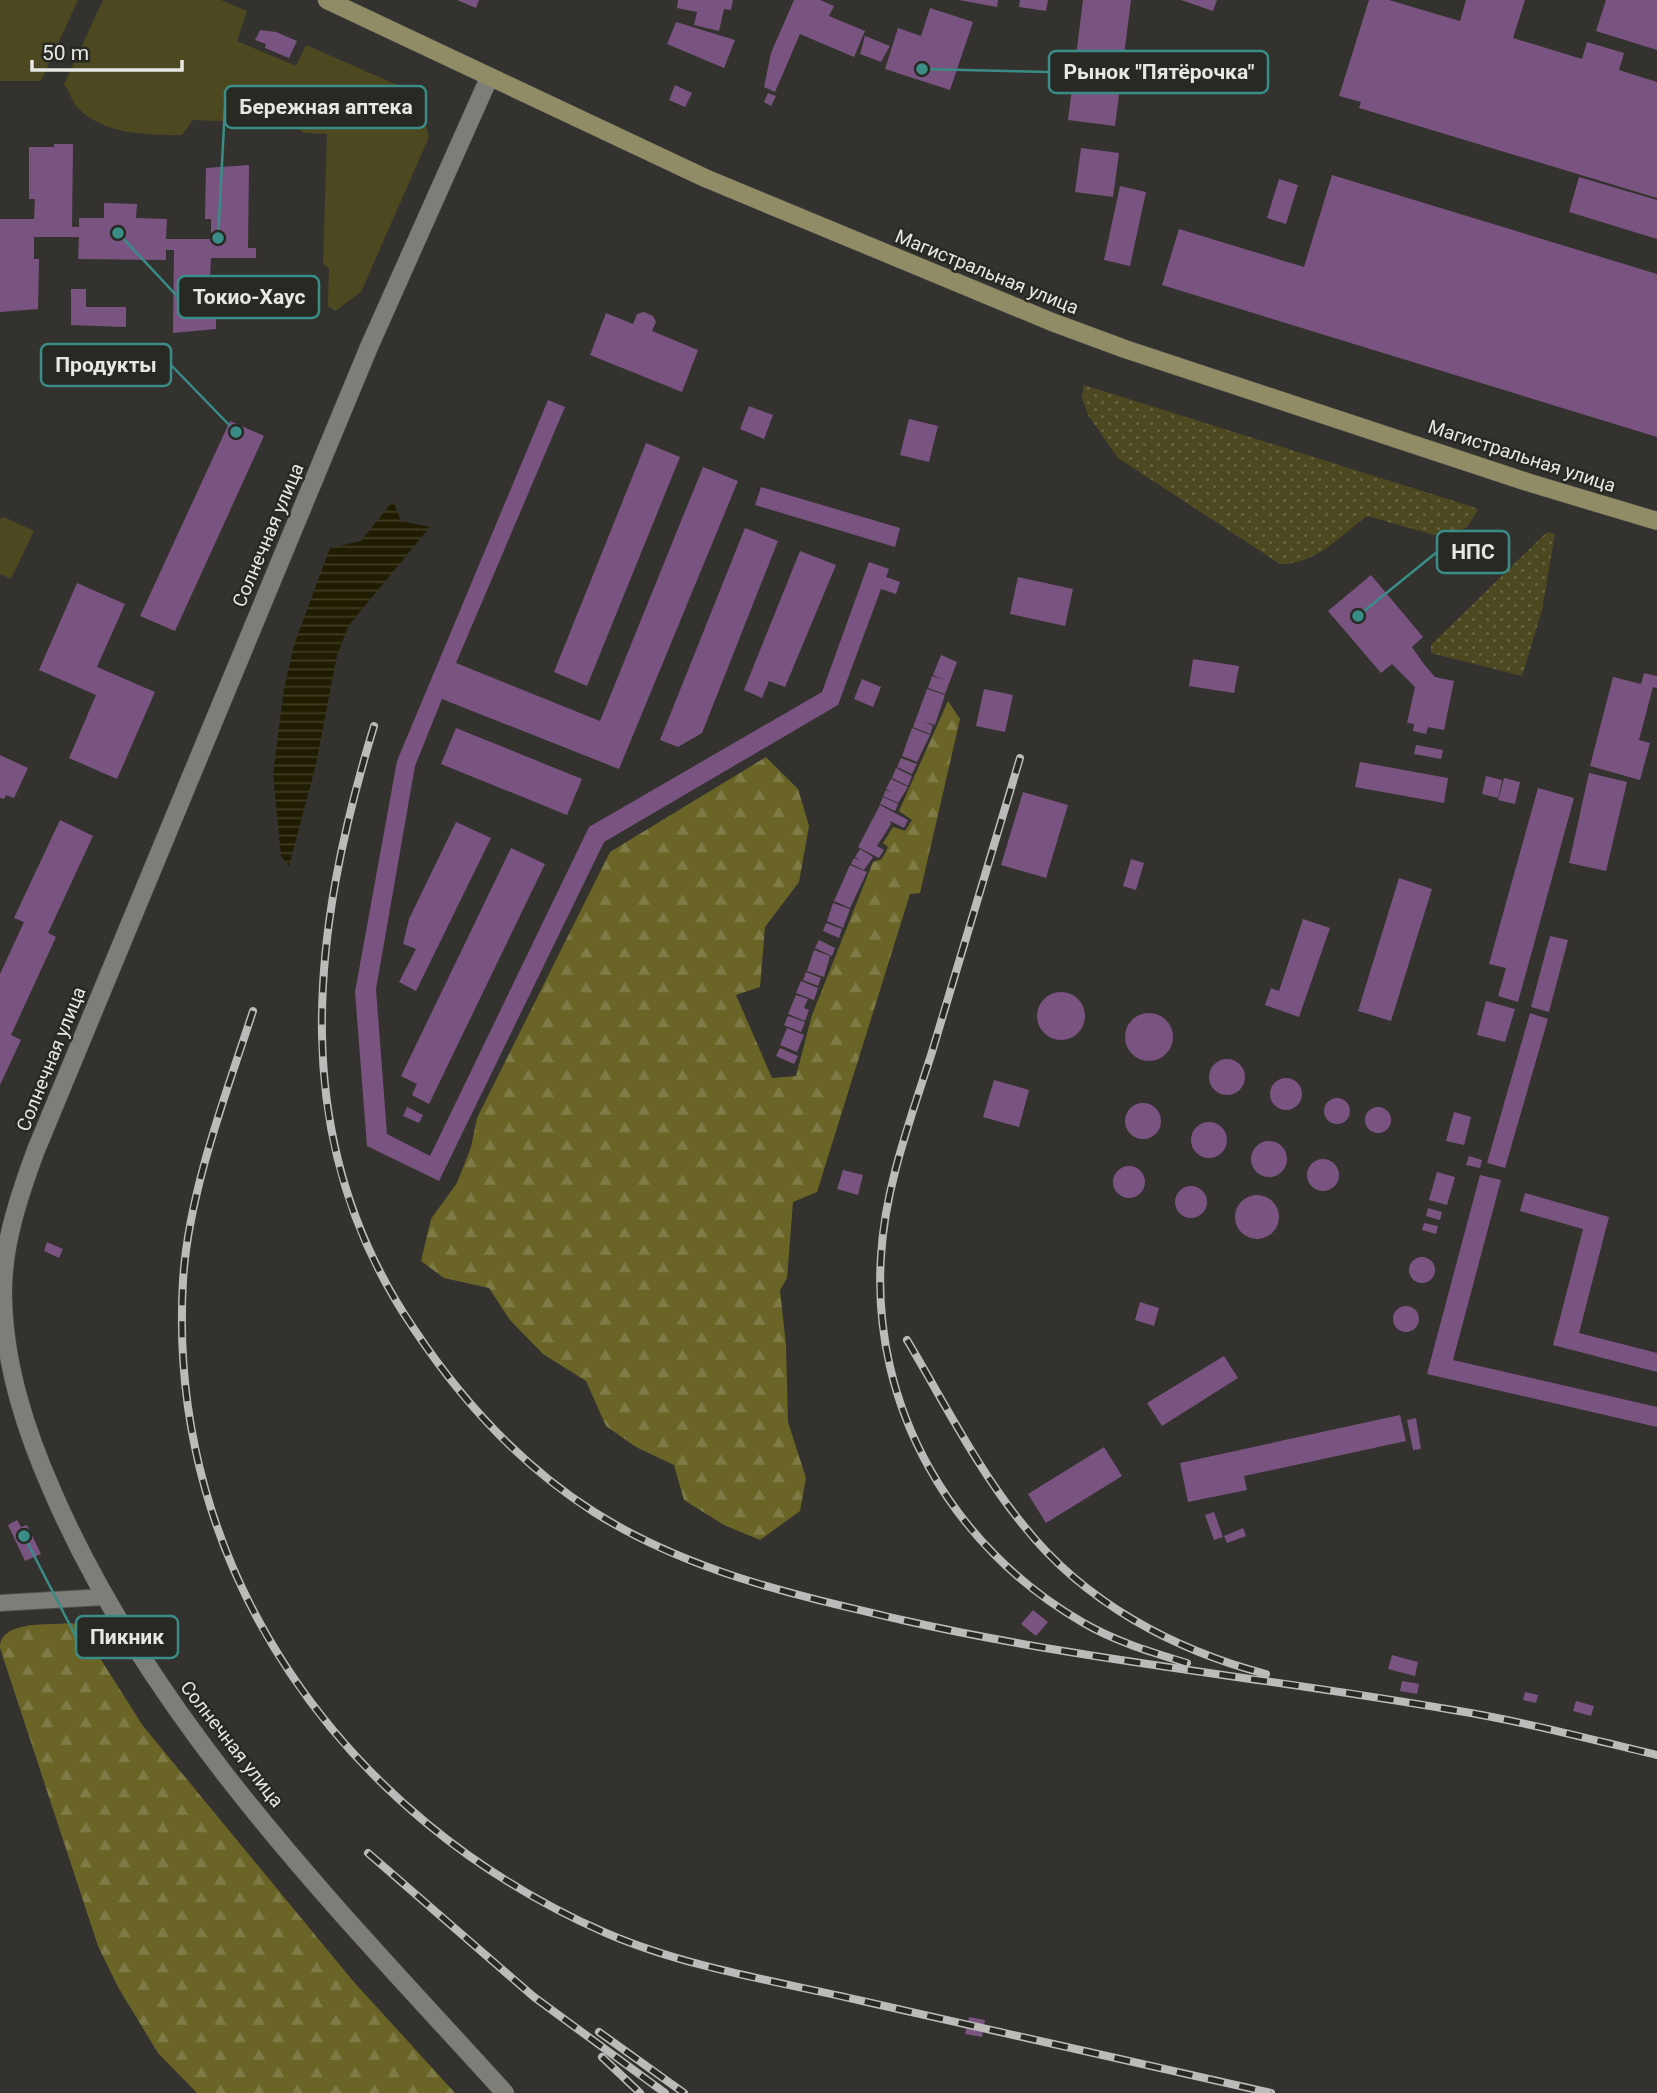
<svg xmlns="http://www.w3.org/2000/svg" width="1657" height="2093" font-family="Roboto,sans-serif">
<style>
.grass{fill:url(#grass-dots)}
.forest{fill:url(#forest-firs)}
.green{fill:#4c4921}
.water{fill:url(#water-rules)}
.building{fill:#7a5481}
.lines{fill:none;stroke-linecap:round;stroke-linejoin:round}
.pedestrian-casing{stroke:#504f4c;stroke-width:18}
.tertiary-casing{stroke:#504f4c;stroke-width:19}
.secondary-casing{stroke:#504f4c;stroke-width:19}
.pedestrian{stroke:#7e7e79;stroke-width:16}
.tertiary{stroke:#7e7e79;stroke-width:18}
.secondary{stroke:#908d66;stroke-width:18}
.rail-casing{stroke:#bcbbb9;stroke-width:8}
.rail{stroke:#292924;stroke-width:5;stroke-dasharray:16;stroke-linecap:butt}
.labels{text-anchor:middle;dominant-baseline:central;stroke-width:5;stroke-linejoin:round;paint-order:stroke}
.street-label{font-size:19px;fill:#e8e7e5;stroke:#292924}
.leader{fill:none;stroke:#3a8d86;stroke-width:2.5}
.callout-dot{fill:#3a8d86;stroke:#292924;stroke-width:2.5}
.callout{fill:#292924;stroke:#3a8d86;stroke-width:2.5}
.callout-label{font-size:21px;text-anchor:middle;font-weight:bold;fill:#e8e7e5}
</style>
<defs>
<pattern id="grass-dots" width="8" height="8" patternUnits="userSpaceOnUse" patternTransform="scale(1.75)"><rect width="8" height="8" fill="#4c4921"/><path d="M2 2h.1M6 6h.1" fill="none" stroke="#666341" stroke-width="1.8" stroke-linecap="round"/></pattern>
<pattern id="forest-firs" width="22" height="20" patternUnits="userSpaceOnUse" patternTransform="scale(1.75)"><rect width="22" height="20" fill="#6a6527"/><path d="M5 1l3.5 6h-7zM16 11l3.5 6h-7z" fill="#7f7b46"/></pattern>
<pattern id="water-rules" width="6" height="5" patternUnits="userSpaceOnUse" patternTransform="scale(1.75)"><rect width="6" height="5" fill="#1f1c00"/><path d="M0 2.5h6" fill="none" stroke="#403d25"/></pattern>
</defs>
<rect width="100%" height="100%" fill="#33322e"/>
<path class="grass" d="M1084 385 1473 507 1478 510 1467 527 1445 538 1367 516C1340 536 1315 565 1280 564L1118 458 1088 415 1082 398Z
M1547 532 1555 534 1542 610 1522 676 1431 653V645Z"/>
<path class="forest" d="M948 701 960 719 920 893 910 894 817 1192 793 1202 787 1278 780 1290 786 1346 788 1422 806 1478 800 1511 760 1540 724 1525 684 1500 674 1465 636 1447 606 1426 586 1381 543 1354 510 1320 489 1288 444 1278 421 1261 431 1219 457 1183 471 1147 477 1118 610 852 766 757 798 789 809 826 799 882 765 927 760 987 736 995 772 1078 796 1076 812 1015 873 862 882 859 888 847 883 843 893 827 905 831 912 820 899 811Z
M71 1623 79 1625 143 1726 353 1981 455 2093H197L158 2053 118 1987 98 1946 0 1648C0 1619 51 1626 71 1623Z"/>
<path class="green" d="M0 0H78L41 81H0Z
M103 0H221L247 11 237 41 296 66 306 45 418 94 429 137 361 292 335 311 328 306 329 268 323 264 327 134 304 133 292 124 193 120 182 135C148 135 104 135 78 108 72 102 69 91 64 84Z
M4 517 34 531 11 579 0 574V519Z"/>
<path class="water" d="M393 501 401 521 430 527 349 625 337 655 316 764 289 866 281 856 273 774 284 689 294 645 330 548 361 541Z"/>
<path class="building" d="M457 0H479L476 8Z
M678 0H733L731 10 724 9 719 31 694 25 697 12 677 8Z
M794 0H820L834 6 829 16 865 31 854 57 800 34 775 92 764 87 771 53Z
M959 0H998L997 7Z
M1020 0H1048L1046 11 1019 7Z
M1083 0H1131L1115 126 1068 120Z
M1181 0H1217L1213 11Z
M1369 0H1389L1460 21 1466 0H1525L1513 38 1582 59 1587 42 1624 53 1619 70 1657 82V198L1359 108 1361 102 1339 96Z
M1606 0H1657V50L1596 31Z
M930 8 973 22 950 90 885 69 898 28 921 36Z
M676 22 735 40 724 68 667 44Z
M260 30 276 32 297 41 289 58 265 48 266 44 255 40Z
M865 36 890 46 881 62 860 54Z
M675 85 692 93 685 107 669 100Z
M768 93 776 96 771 106 764 102Z
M54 144H73L72 227H79V218H104V203L137 204 136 218 167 219 166 239H211V219H205L206 168 249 165 248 248H256V258H211L210 279 216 280V329L173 333 174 250H166V260L78 259 79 237H34V259H39L38 309 0 312V219H34L35 199H29V147H54Z
M1081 148 1119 153 1113 197 1075 192Z
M1332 175 1657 274V437L1162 285 1179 229 1304 267Z
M1579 177 1657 200V239L1569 212Z
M1279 179 1298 185 1286 224 1267 218Z
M1120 186 1146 192 1130 266 1104 260Z
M71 289H86V307H126V327L71 325Z
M644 312 653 316 656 322 652 331 698 350 682 392 590 355 606 313 633 324 637 314Z
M548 400 565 407 456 663 600 721 703 467 738 481 619 769 442 699 415 766 376 989 387 1134 430 1156 589 827 822 692 869 562 889 569 886 577 900 582 896 594 881 589 838 705 604 842 439 1181 367 1146 355 992 397 761Z
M749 406 773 415 764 439 740 429Z
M909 419 938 426 929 462 900 455Z
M230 421 264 436 175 631 140 616Z
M646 443 680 457 587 686 554 672Z
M761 487 900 528 895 547 755 505Z
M745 528 778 541 702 733 678 747 660 740Z
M800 551 836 565 785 687 769 681 762 698 744 690Z
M1371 575 1423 637 1412 647 1423 663 1435 677 1454 681 1444 730 1428 727 1426 734 1413 731 1414 724 1407 723 1415 687 1392 664 1381 673 1328 611Z
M1018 577 1073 589 1065 626 1010 614Z
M77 583 125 604 97 667 155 692 117 779 69 758 96 695 39 670Z
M941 655 957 662 945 694 928 688 932 676 945 680 933 675Z
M1193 659 1239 666 1234 693 1189 686Z
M1644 673 1657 676V688L1653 687 1639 740 1650 743 1640 780 1590 766 1613 677 1641 684Z
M862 679 881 687 873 707 854 699Z
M927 689 945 695 935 725 925 722 933 726 930 734 913 727Z
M984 689 1013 695 1005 732 976 726Z
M456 728 582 779 567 815 441 764Z
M912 728 930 735 917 762 902 756Z
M1416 745 1443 750 1441 759 1414 754Z
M0 755 28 768 14 798 6 795 4 799 0 798Z
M901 758 917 764 912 774 897 767Z
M1360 762 1448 778 1444 803 1355 787Z
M896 768 912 776 908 786 892 778Z
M1589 773 1627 782 1606 871 1569 863Z
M1486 776 1502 780 1498 798 1482 794Z
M1504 778 1520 782 1515 804 1498 800Z
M891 779 908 787 898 803 883 796 886 790 893 793 886 789Z
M1538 788 1574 798 1518 1002 1498 996 1506 968 1489 964Z
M1023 792 1068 805 1046 878 1001 865Z
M883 797 898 804 895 811 880 804Z
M880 805 908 820 904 828 890 821 891 824 877 846 884 850 879 858 858 847Z
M60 820 93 836 48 933 56 937 11 1035 21 1040 0 1085V974L24 922 14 918Z
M456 822 491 838 416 991 399 982 416 949 403 944 409 919Z
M511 848 545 864 429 1104 412 1095 417 1084 401 1076Z
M860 849 873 857 864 870 851 864 854 858 861 861 855 857Z
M1131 859 1144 863 1136 890 1123 886Z
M850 865 867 872 850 908 834 901Z
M1399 878 1432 889 1391 1021 1358 1011Z
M833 903 850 909 843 928 827 921Z
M1303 919 1330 928 1299 1017 1265 1005 1271 988 1279 991Z
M826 923 842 929 839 938 823 931Z
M1550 936 1568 940 1549 1012 1531 1007Z
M819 940 835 948 832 956 815 948Z
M814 950 830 956 824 977 807 971Z
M806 972 821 978 818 986 803 980Z
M801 981 818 988 814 1000 796 993Z
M1037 1016a24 24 0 1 1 48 0a24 24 0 1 1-48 0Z
M796 995 808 999 804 1008 809 1010 805 1021 788 1014Z
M1486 1001 1515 1009 1505 1042 1477 1035Z
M1125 1037a24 24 0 1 1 48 0a24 24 0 1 1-48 0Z
M1530 1013 1548 1019 1505 1168 1487 1163Z
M788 1016 805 1022 801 1032 784 1025Z
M787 1028 804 1035 797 1052 780 1045Z
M780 1048 798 1056 794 1064 776 1056Z
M1209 1077a18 18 0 1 1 36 0a18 18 0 1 1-36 0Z
M1270 1094a16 16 0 1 1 32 0a16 16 0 1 1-32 0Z
M994 1080 1029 1090 1019 1127 983 1117Z
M1324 1111a13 13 0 1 1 26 0a13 13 0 1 1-26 0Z
M1125 1121a18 18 0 1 1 36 0a18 18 0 1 1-36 0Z
M407 1107 423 1115 419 1123 403 1116Z
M1365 1120a13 13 0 1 1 26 0a13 13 0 1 1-26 0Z
M1454 1112 1471 1117 1464 1145 1446 1141Z
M1191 1140a18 18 0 1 1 36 0a18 18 0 1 1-36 0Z
M1251 1159a18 18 0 1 1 36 0a18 18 0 1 1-36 0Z
M1469 1156 1482 1160 1480 1168 1466 1165Z
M1307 1175a16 16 0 1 1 32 0a16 16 0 1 1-32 0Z
M1113 1182a16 16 0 1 1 32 0a16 16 0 1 1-32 0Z
M843 1170 863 1175 858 1195 837 1189Z
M1437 1172 1455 1177 1447 1205 1429 1200Z
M1480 1175 1501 1180 1453 1360 1657 1407V1427L1427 1374Z
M1175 1202a16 16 0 1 1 32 0a16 16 0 1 1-32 0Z
M1525 1193 1609 1217 1579 1333 1657 1353V1372L1553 1345 1583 1229 1520 1211Z
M1235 1217a22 22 0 1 1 44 0a22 22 0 1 1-44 0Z
M1428 1208 1442 1212 1440 1220 1426 1216Z
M1424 1223 1438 1226 1436 1234 1422 1230Z
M47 1242 63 1249 59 1258 44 1251Z
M1409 1270a13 13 0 1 1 26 0a13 13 0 1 1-26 0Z
M1140 1302 1159 1308 1154 1326 1135 1320Z
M1393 1319a13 13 0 1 1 26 0a13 13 0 1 1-26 0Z
M1224 1356 1238 1378 1162 1426 1147 1403Z
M1400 1415 1406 1441 1244 1476 1247 1490 1188 1502 1180 1463Z
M1416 1418 1421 1449 1413 1450 1407 1420Z
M1104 1447 1122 1476 1046 1523 1028 1494Z
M1214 1512 1223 1537 1214 1540 1205 1515Z
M17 1520 21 1527 27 1525 41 1554 25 1561 8 1525Z
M1243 1528 1246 1536 1227 1543 1224 1536Z
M1033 1610 1048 1622 1036 1636 1021 1624Z
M1392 1655 1418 1662 1415 1676 1388 1669Z
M1402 1681 1419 1684 1417 1694 1400 1691Z
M1525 1692 1538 1695 1536 1703 1523 1700Z
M1576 1701 1594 1706 1591 1716 1573 1711Z
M969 2017 985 2020 982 2037 965 2034Z"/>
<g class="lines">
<g class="pedestrian-casing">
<path id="pedestrian" d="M0 1603 104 1597"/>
</g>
<g class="tertiary-casing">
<path id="tertiary" d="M489 78 369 347 36 1150C19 1196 2 1246 3 1296 4 1365 26 1432 54 1495 155 1726 338 1909 505 2093"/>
</g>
<g class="secondary-casing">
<path id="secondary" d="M327 0 705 178 1052 322 1125 349 1527 482 1657 521"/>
</g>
<use href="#pedestrian" class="pedestrian"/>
<use href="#tertiary" class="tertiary"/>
<use href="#secondary" class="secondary"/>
<g class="rail-casing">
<path id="rail" d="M374 726C311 934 285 1140 414 1329 462 1401 520 1465 594 1512 689 1572 795 1595 902 1620 1084 1661 1269 1678 1453 1710 1522 1721 1589 1739 1657 1755
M1020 758C991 856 961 954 932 1052 911 1118 885 1186 881 1256 871 1407 952 1547 1082 1622 1114 1641 1151 1652 1187 1663
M253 1011C226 1094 188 1194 183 1281 166 1571 345 1819 606 1933 685 1967 775 1981 858 2000 996 2031 1133 2062 1271 2093
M907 1340C944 1402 978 1470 1024 1526 1084 1602 1174 1650 1266 1674
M368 1853 534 1997 665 2093
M599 2032 684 2093
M602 2057 640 2093"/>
</g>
<use href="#rail" class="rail"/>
</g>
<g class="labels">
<g class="street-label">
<text transform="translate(987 272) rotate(22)">Магистральная улица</text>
<text transform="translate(1522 456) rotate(18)">Магистральная улица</text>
<text transform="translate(268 535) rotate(-67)">Солнечная улица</text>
<text transform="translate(51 1059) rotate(-68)">Солнечная улица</text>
<text transform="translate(232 1744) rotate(52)">Солнечная улица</text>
</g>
</g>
<path class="leader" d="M922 69L1049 72M218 238L225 107M118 233L178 297M236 432L171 365M1358 616L1437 552M24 1536L76 1637"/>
<g class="callout-dot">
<circle cx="922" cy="69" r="7"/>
<circle cx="218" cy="238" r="7"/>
<circle cx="118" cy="233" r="7"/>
<circle cx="236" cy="432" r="7"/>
<circle cx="1358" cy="616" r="7"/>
<circle cx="24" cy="1536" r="7"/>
</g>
<g class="callout">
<rect x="1049" y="51" width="219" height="42" rx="7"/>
<rect x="225" y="86" width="201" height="42" rx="7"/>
<rect x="178" y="276" width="141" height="42" rx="7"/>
<rect x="41" y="344" width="130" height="42" rx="7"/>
<rect x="1437" y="531" width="72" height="42" rx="7"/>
<rect x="76" y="1616" width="102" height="42" rx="7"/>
</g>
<g class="callout-label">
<text x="1159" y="79">Рынок "Пятёрочка"</text>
<text x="326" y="114">Бережная аптека</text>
<text x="249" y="304">Токио-Хаус</text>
<text x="106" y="372">Продукты</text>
<text x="1473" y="559">НПС</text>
<text x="127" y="1644">Пикник</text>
</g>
<path d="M32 60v10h150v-10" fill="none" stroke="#e8e7e5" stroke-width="3.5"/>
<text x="42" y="60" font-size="21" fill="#e8e7e5" stroke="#292924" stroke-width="5" paint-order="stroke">50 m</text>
</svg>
